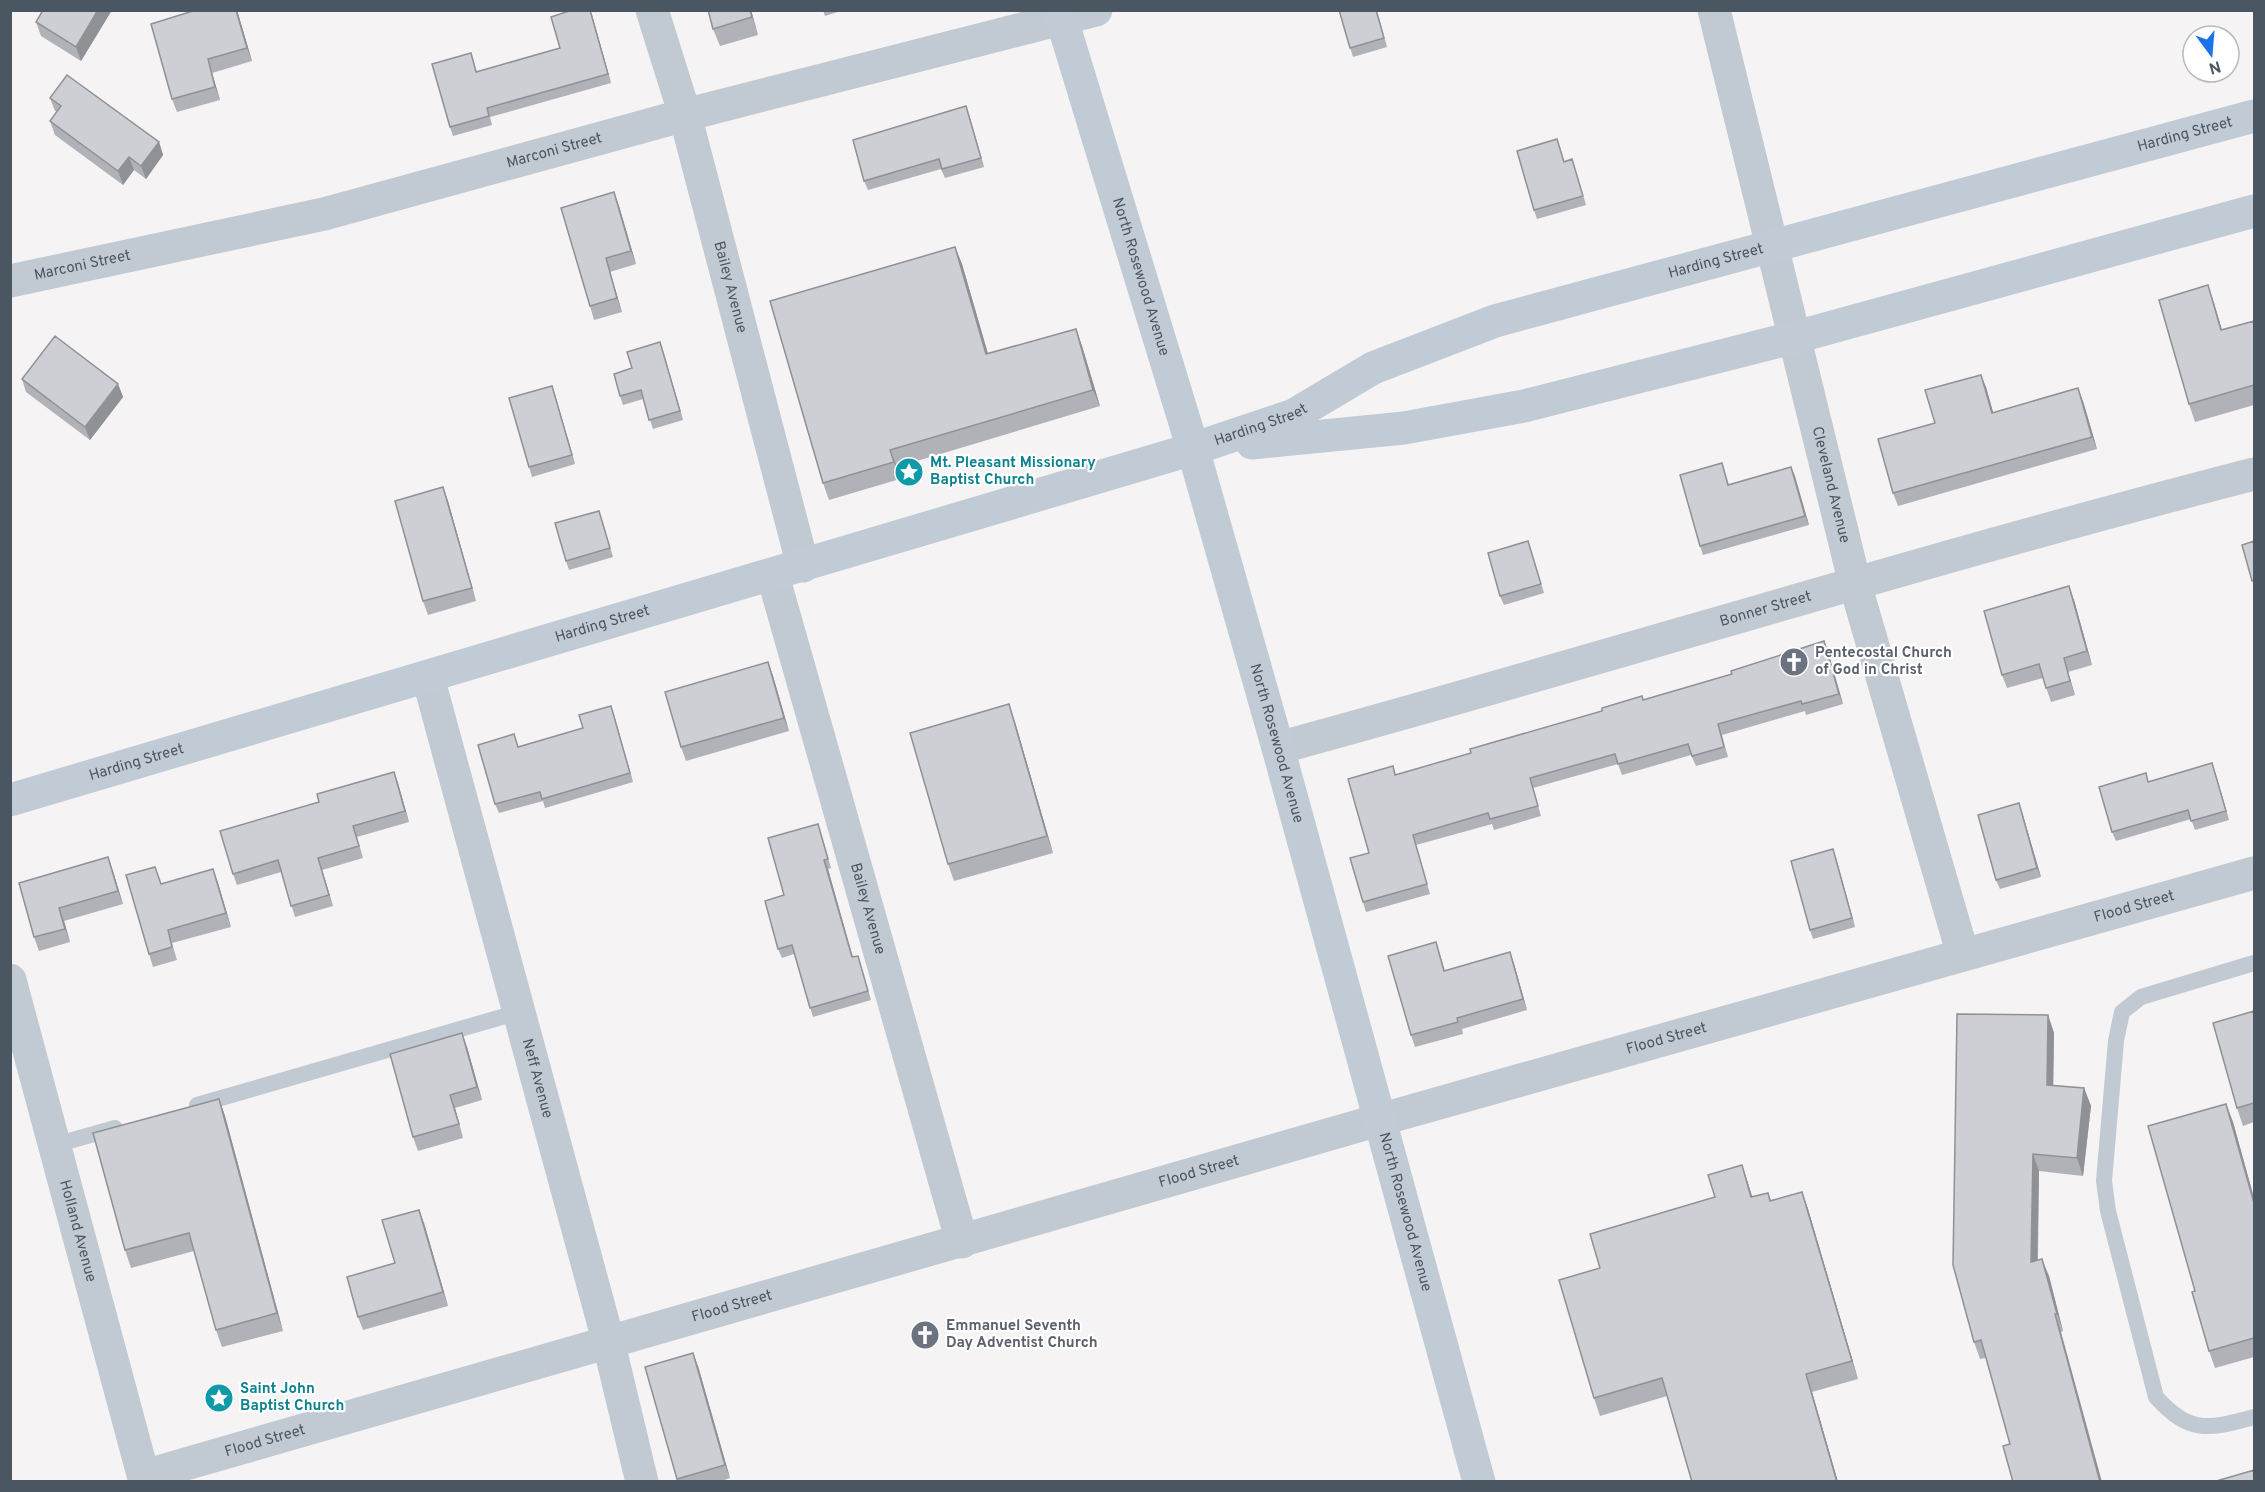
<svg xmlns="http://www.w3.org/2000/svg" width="2265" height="1492" font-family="Overpass,sans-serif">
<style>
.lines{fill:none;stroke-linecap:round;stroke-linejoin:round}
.lane{stroke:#c1cad2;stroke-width:16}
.street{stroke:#c1cad2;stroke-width:33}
.secondary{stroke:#c1cbd6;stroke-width:33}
.wall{fill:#b0b2b7}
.shaded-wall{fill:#909195}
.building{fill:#cdcfd5;stroke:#909195;stroke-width:1.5}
.labels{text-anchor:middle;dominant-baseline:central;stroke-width:4.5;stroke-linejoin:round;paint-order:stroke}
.street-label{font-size:15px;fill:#4a5661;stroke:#fff}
.culture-label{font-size:15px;font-weight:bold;fill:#0d838f;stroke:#fff;text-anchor:start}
.worship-label{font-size:15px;font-weight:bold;fill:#5b616d;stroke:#fff;text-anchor:start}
</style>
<rect width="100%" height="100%" fill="#f5f3f3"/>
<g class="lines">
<path class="lane" d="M2254 963 2141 997 2122 1012 2116 1041 2104 1181 2108 1211 2156 1397C2190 1435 2209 1429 2254 1417
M197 1105 519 1012
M55 1145 115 1128"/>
<g class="street">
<path id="s1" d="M652 10 685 115 803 566"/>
<path id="s2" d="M1714 10 1855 584 1963 955"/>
<path id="s3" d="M10 281 324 214 685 115 1096 10"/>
<path id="s4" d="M773 576 962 1242"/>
<path id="s5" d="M428 677 608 1340 642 1482"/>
<path id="s6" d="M1278 748C1605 659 1927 558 2254 474"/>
<path id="s7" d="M10 980 145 1482"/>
<path id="s8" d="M144 1476 1379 1120 2254 873"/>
</g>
<g class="secondary">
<path id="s9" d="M1059 10 1193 449 1278 748 1479 1482"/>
<path d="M1252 443 1404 428 1524 406 1796 337 2254 211"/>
<path id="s10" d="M10 800 1193 449 1294 415 1373 368 1495 321 2254 116"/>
</g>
</g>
<path class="wall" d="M112 10 81 61 41 36 36 22Z
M196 10H237L252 61 212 73 220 100 177 112 172 99Z
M751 10 758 35 720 46 713 29Z
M823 10H844L825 16Z
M1339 10H1377L1387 47 1353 57Z
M592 15 611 83 490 117 492 125 453 136 450 127 471 53 477 72 560 48Z
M50 98 159 142 163 155 146 179 134 170 123 185 55 135 50 121 57 112 55 111Z
M969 115 984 167 945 178 941 169 868 190 864 181Z
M1560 148 1564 161 1572 159 1586 205 1537 219 1534 210Z
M619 206 636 264 610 272 622 312 594 320 590 306Z
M955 247 962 264 988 354 1076 329 1082 346 1100 406 897 467 900 479 829 500 823 483Z
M2214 303 2222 330 2254 321V405L2195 422 2189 404Z
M663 351 683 420 653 429 643 399 623 405 620 396 632 368Z
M22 379 118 384 123 397 90 440 26 392Z
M1986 387 1993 413 2083 401 2097 449 1898 506 1893 493Z
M555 395 575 464 532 477 529 467Z
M1722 463 1729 485 1791 467 1809 525 1703 555 1700 546Z
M443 487 448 501 476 601 428 615 423 601Z
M602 520 613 557 569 570 566 561Z
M1528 541 1544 593 1504 605 1500 596Z
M2074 600 2092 665 2068 672 2075 695 2051 702 2043 678 2007 688 2002 675Z
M1824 641 1843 704 1806 715 1805 711 1722 735 1728 757 1696 766 1691 755 1622 775 1618 764 1533 788 1541 816 1494 830 1492 824 1416 845 1430 894 1366 912 1363 902 1369 853 1393 766 1396 775 1471 753 1643 700 1732 674Z
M768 662 773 676 789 731 686 761 681 747Z
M611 706 633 782 545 808 543 801 499 813 495 804 583 728Z
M1015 722 1053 853 954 881 948 864Z
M394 772 409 822 357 837 363 858 322 870 333 906 295 917 281 872 237 885 233 874 319 802Z
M2215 772 2229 820 2195 830 2191 819 2116 841 2112 832 2149 782Z
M2019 803 2041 877 2000 889 1996 880Z
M821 833 831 868 828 869 853 957 858 956 871 1000 813 1017 794 954 782 958 778 949 784 895Z
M1833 849 1855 927 1813 939 1810 930Z
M108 857 123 904 64 921 70 942 39 951 34 937 19 883Z
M213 869 218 883 231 927 172 943 177 960 153 967 149 954 162 884Z
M1436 942 1445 971 1514 964 1527 1010 1462 1029 1463 1034 1415 1047 1411 1035Z
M2254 1011V1122L2243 1126 2237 1108Z
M2048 1015 2054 1033 2053 1086 2084 1088 2091 1106 2083 1176 2039 1171 2038 1260 2049 1276 2063 1331 2061 1332 2010 1444 1986 1358 1980 1359 1974 1342Z
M467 1047 482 1100 455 1108 463 1138 418 1151 413 1137Z
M219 1099 225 1116 283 1331 222 1347 216 1330 194 1251 131 1268 125 1250Z
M2226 1104 2233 1122 2254 1198V1357L2215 1368 2209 1351Z
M1742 1165 1752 1197 1768 1193 1771 1200 1802 1192 1808 1209 1858 1379 1812 1392 1838 1482H1692L1667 1396 1600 1416 1594 1398 1600 1268 1715 1197Z
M424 1223 448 1306 363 1330 358 1317 395 1263Z
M698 1366 730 1478 719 1482H678L645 1367Z"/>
<path class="shaded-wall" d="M98 10H112L81 61 76 47Z
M236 10H237L252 61 247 48Z
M590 10 592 15 611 83 608 74Z
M750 10H751L758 35Z
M208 59 212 73 220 100 215 87Z
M966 106 969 115 984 167 981 158Z
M159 142 163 155 146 179 141 166Z
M129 157 134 170 123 185 118 171Z
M614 192 619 206 636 264 631 251Z
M955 247 962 264 993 371 986 354Z
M606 258 610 272 622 312 617 298Z
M2208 285 2214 303 2227 348 2221 330Z
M1076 329 1082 346 1100 406 1093 390Z
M660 342 663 351 683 420 680 411Z
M1981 375 1986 387 1997 426 1992 413Z
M118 384 123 397 90 440 85 427Z
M552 386 555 395 575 464 572 455Z
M2078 388 2083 401 2097 449 2092 437Z
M890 450 897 467 900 479 894 462Z
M1791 467 1795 476 1809 525 1805 516Z
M443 487 448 501 476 601 472 588Z
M2069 586 2074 600 2092 665 2087 651Z
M1824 641 1828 651 1843 704 1839 694Z
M2064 658 2068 672 2075 695 2070 681Z
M768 662 773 676 789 731 784 718Z
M1009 704 1015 722 1053 853 1047 836Z
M611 706 614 715 633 782 630 773Z
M2212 763 2215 772 2229 820 2226 811Z
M394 772 398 783 409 822 405 811Z
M2019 803 2022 812 2041 877 2037 868Z
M1833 849 1836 858 1855 927 1852 918Z
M108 857 113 871 123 904 118 891Z
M318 858 322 870 333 906 329 895Z
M824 860 828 869 855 966 852 957Z
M213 869 218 883 231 927 226 913Z
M59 908 64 921 70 942 65 929Z
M1510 952 1514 964 1527 1010 1523 999Z
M2048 1015 2054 1033 2053 1102 2047 1085Z
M462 1033 467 1047 482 1100 477 1087Z
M2084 1088 2091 1106 2083 1176 2077 1158Z
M450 1095 455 1108 463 1138 459 1124Z
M219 1099 225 1116 283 1331 277 1313Z
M2226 1104 2233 1122 2254 1198V1203Z
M2033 1154 2039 1171 2037 1279 2031 1262Z
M1742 1165 1748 1183 1758 1215 1751 1197Z
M1802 1192 1808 1209 1858 1379 1852 1361Z
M419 1210 424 1223 448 1306 443 1292Z
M2042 1259 2049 1276 2063 1331 2057 1314Z
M2055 1314 2061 1332 2102 1482H2100Z
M693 1353 698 1366 730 1478 725 1465Z
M1806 1374 1812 1392 1838 1482H1837Z"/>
<path class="building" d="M43 10H98L76 47 36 22Z
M196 10H236L247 48 208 59 215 87 172 99 151 24Z
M572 10H590L608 74 487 108 489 116 450 127 432 64 471 53 476 72 560 48 551 17Z
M708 10H750L752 17 713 29Z
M1339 10H1376L1384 38 1350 48Z
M67 75 159 142 141 166 129 157 118 171 50 121 61 106 50 98Z
M966 106 981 158 942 169 939 159 864 181 853 140Z
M1557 139 1564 162 1572 159 1583 196 1534 210 1517 151Z
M614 192 631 251 606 258 617 298 590 306 561 208Z
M955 247 986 354 1076 329 1093 390 890 450 894 462 823 483 770 301Z
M2208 285 2221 330 2254 321V385L2189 404 2159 300Z
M55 336 118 384 85 427 22 379Z
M660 342 680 411 649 420 641 390 620 396 614 374 632 368 627 352Z
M1981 375 1992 413 2078 388 2092 437 1893 493 1878 439 1935 423 1925 390Z
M552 386 572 455 529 467 509 398Z
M1722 463 1728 485 1791 467 1805 516 1700 546 1680 475Z
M443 487 472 588 423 601 395 501Z
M599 511 610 548 566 561 555 523Z
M1528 541 1541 584 1500 596 1488 553Z
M2254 541V580L2252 581 2242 545Z
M2069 586 2087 651 2064 658 2070 681 2046 688 2039 664 2002 675 1984 611Z
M1824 641 1839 694 1802 704 1801 701 1718 724 1724 747 1692 756 1688 744 1618 764 1615 754 1530 778 1538 806 1490 819 1488 813 1413 835 1427 884 1363 902 1350 858 1369 853 1348 779 1393 766 1395 775 1471 753 1470 749 1602 711V708L1642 696 1643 700 1732 674 1731 671Z
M768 662 784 718 681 747 665 692Z
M1009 704 1047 836 948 864 910 733Z
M611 706 630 773 542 799 540 792 495 804 478 745 514 734 518 747 583 728 579 715Z
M2212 763 2226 811 2191 821 2188 810 2112 832 2099 787 2146 773 2148 782Z
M394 772 405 811 353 826 359 846 318 858 329 895 291 906 278 860 233 874 220 831 319 802 317 794Z
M2019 803 2037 868 1996 880 1978 815Z
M818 824 828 859 824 860 852 957 858 956 868 991 810 1008 792 945 778 949 765 901 784 895 768 838Z
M1833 849 1852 918 1810 930 1791 861Z
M108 857 118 891 59 908 65 929 34 937 19 883Z
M155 867 161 884 213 869 226 913 168 930 172 947 149 954 126 875Z
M1436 942 1444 971 1510 952 1523 999 1457 1018 1458 1022 1411 1035 1388 956Z
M2254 1011V1103L2237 1108 2213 1023Z
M1957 1014 2048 1015 2047 1085 2084 1088 2077 1158 2033 1154 2031 1262 2042 1259 2057 1314H2055L2100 1482H2013L2003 1446 2010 1444 1981 1340 1974 1342 1953 1265Z
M462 1033 477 1087 450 1095 459 1124 413 1137 390 1054Z
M219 1099 277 1313 216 1330 189 1233 125 1250 93 1133Z
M2226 1104 2254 1203V1338L2209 1351 2192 1292 2195 1291 2148 1126Z
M1742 1165 1751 1197 1768 1193 1770 1201 1802 1192 1852 1361 1806 1374 1837 1482H1692L1662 1378 1594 1398 1559 1280 1600 1268 1590 1234 1715 1197 1708 1175Z
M419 1210 443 1292 358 1317 347 1277 395 1263 382 1220Z
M693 1353 725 1465 677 1479 645 1367Z
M2254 1470V1482H2213Z"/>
<defs>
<g id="sight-disc" transform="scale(1.5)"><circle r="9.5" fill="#0f9aa8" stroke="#fff"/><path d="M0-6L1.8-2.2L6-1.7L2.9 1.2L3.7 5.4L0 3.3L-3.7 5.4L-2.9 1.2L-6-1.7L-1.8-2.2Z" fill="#fff"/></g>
<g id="church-disc" transform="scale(1.5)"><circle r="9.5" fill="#6b7280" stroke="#fff"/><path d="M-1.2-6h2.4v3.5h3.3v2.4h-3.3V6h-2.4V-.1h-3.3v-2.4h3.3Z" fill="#fff"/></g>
</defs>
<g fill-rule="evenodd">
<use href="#sight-disc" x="909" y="472"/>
<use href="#church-disc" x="1794" y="662"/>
<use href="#church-disc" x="925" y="1335"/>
<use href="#sight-disc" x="219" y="1398"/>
</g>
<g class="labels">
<g class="street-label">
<text stroke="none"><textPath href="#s10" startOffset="2278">Harding Street</textPath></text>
<text stroke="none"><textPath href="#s3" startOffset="560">Marconi Street</textPath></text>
<text stroke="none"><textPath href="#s10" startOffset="1792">Harding Street</textPath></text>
<text stroke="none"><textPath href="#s3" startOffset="74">Marconi Street</textPath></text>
<text stroke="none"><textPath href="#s9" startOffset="279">North Rosewood Avenue</textPath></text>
<text stroke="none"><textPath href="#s1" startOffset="288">Bailey Avenue</textPath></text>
<text stroke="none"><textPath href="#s10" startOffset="1306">Harding Street</textPath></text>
<text stroke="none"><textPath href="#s2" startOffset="489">Cleveland Avenue</textPath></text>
<text stroke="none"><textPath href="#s6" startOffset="507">Bonner Street</textPath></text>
<text stroke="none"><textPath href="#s10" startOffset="618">Harding Street</textPath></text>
<text stroke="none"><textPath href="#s9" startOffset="765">North Rosewood Avenue</textPath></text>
<text stroke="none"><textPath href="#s10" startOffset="132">Harding Street</textPath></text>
<text stroke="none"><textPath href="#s8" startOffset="2070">Flood Street</textPath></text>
<text stroke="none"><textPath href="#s4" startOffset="346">Bailey Avenue</textPath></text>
<text stroke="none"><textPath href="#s8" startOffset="1584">Flood Street</textPath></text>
<text stroke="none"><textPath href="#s5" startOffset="416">Neff Avenue</textPath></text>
<text stroke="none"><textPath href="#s8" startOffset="1098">Flood Street</textPath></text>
<text stroke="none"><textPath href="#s9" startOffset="1251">North Rosewood Avenue</textPath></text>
<text stroke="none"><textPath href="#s7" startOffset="260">Holland Avenue</textPath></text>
<text stroke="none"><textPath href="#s8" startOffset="612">Flood Street</textPath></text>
<text stroke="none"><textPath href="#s8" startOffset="126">Flood Street</textPath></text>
</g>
<g class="culture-label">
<text x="930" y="463">Mt. Pleasant Missionary<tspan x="930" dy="17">Baptist Church</tspan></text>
<text x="240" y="1389">Saint John<tspan x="240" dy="17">Baptist Church</tspan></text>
</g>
<g class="worship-label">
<text x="1815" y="653">Pentecostal Church<tspan x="1815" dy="17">of God in Christ</tspan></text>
<text x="946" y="1326">Emmanuel Seventh<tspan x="946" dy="17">Day Adventist Church</tspan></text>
</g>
</g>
<rect width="2265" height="1492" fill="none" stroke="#4a5661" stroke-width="24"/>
<g transform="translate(2211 54) rotate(164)"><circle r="28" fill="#ffffff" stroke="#b7bbc0" stroke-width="1.5"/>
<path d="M0-4.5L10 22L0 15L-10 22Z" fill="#1a73e8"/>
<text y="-9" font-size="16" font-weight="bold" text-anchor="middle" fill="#4a5661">N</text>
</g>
</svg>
